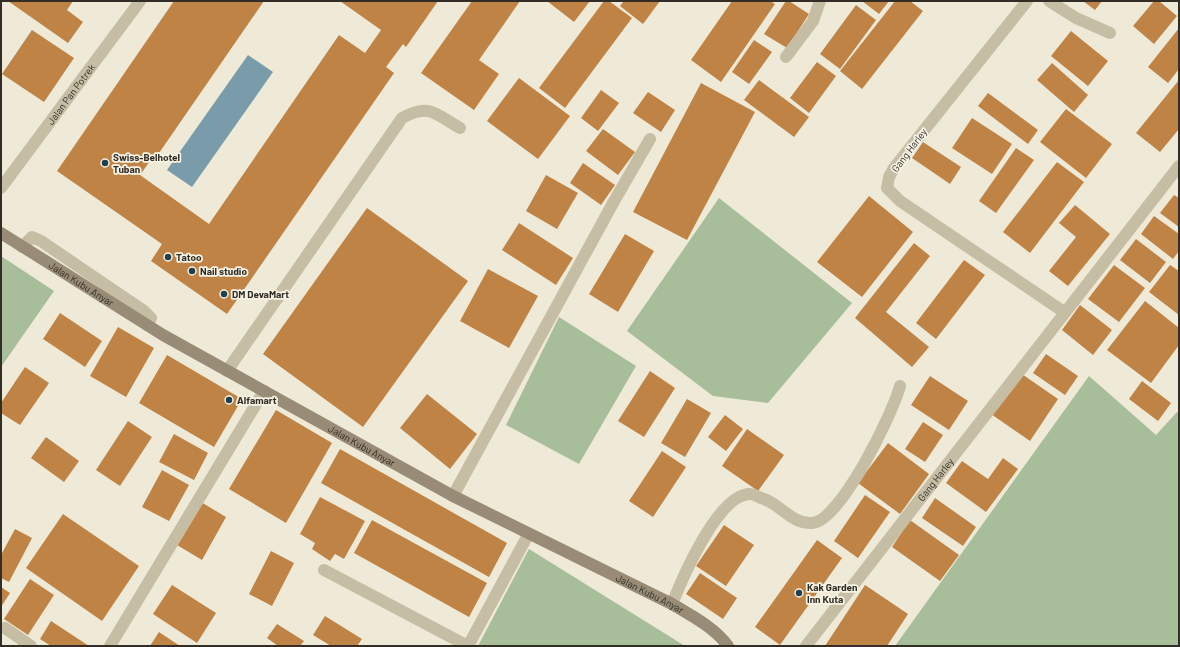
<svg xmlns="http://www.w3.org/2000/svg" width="1180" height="647" font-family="Barlow,sans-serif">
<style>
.green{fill:#a8bd99}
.water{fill:#799baa}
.building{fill:#bf8346}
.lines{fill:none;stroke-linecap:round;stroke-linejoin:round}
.lane{stroke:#c6bda5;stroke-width:12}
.street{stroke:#c6bda5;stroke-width:12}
.secondary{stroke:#998c77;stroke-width:12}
.poi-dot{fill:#1e4051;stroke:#f7f3e4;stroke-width:1.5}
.labels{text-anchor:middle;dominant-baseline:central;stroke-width:3.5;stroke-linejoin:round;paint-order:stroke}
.street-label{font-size:10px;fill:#322d26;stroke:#f7f3e4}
.poi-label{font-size:10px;font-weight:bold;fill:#322d26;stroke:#f7f3e4;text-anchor:start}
</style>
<rect width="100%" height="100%" fill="#efead8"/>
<path class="green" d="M719 198 852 303 768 403 713 396 627 331Z
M1 256 54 291 1 367Z
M559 317 636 366 579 464 506 425Z
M1089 376 1156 435 1177 412 1179 413V646H895Z
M529 549 685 646H478Z"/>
<path class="water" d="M248 55 273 72 192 187 167 170Z"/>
<path class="building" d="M8 1H73L67 10 83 22 68 43Z
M174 1H264L157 156 155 154 140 175 209 224 339 35 365 53 381 30 340 1H438L406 47 403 44 386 67 394 73 227 314 151 261 162 244 57 171Z
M472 1H520L479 60 499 74 474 110 421 73Z
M547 1H590L574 22Z
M604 1H609L632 18 565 108 539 88Z
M624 1H660L643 24 620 6Z
M732 1H770L775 4 721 82 691 60Z
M786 1H789L809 14 787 48 764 34Z
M862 1H889L879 14Z
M895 1H910L923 11 862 89 840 71Z
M1083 1H1102L1095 10Z
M1154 1H1159L1177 16 1154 44 1133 26Z
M856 5 876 20 840 69 820 54Z
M1179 28V69L1168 83 1148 67Z
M32 30 74 58 44 102 2 74Z
M1071 31 1108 61 1088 86 1051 56Z
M754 40 772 52 749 84 732 72Z
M817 62 836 76 809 113 790 98Z
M1052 63 1088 95 1074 112 1037 80Z
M519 78 570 116 538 159 487 121Z
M759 80 809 117 794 137 744 100Z
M1179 80V129L1160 152 1136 133Z
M701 83 755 112 687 240 633 212Z
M601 90 619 103 598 131 581 118Z
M648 92 675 110 661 132 633 113Z
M988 93 1038 130 1028 144 978 106Z
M1066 109 1112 144 1086 178 1040 142Z
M972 118 1012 144 992 174 952 148Z
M603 129 635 152 618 175 586 151Z
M923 142 961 167 950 184 912 158Z
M1016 148 1034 160 996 213 979 201Z
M1057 162 1084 182 1030 253 1003 232Z
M583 163 615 185 601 205 570 183Z
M546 175 578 193 557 229 526 211Z
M1174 195 1179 198V227L1160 213Z
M869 196 913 232 862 297 817 262Z
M1075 205 1110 234 1068 286 1049 271 1076 237 1059 223Z
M367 208 468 281 363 427 263 354Z
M1154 216 1179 234V251L1173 259 1141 234Z
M519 223 573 258 556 285 502 250Z
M625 234 654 251 618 312 589 294Z
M1136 239 1166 262 1150 283 1120 260Z
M914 243 930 256 886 312 929 347 912 367 855 318Z
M964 260 985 275 936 339 916 323Z
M1114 265 1145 288 1119 322 1088 299Z
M1170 265 1179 271V315L1149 292Z
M488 269 538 296 509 348 460 321Z
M1145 301 1179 328V345L1151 383 1107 350Z
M1080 305 1112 330 1093 355 1062 330Z
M60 313 102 341 85 367 43 339Z
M118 327 154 348 126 397 90 376Z
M1046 354 1078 376 1065 395 1033 373Z
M167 355 242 399 214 447 139 403Z
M25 367 49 383 20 425 1 413V403Z
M650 371 675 388 644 437 618 421Z
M1019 372 1058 399 1030 441 991 414Z
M930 376 968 401 949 430 911 405Z
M1142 381 1171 403 1158 421 1129 399Z
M427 394 477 434 450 469 400 428Z
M687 399 711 413 685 457 661 443Z
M276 410 332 443 286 523 229 489Z
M725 415 743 429 726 451 708 437Z
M128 421 152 437 120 486 96 470Z
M923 422 943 435 925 462 905 449Z
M747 429 784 455 758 491 722 466Z
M174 434 208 453 194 480 159 462Z
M46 437 79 461 64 482 31 458Z
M888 443 929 474 900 514 858 483Z
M340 449 507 543 489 577 321 483Z
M662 451 686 467 653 517 629 501Z
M1003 458 1018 469 986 512 946 483 962 461 988 479Z
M162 470 189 485 169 521 142 507Z
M865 495 890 512 858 558 834 541Z
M320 497 365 521 344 559 335 554 330 561 312 549 315 543 300 534Z
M935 498 976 527 963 546 922 518Z
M201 502 226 517 202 560 177 545Z
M63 514 139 566 102 621 26 568Z
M372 520 487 583 469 617 354 553Z
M910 520 959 555 940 581 892 547Z
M724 525 754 545 726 586 696 566Z
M15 529 32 538 9 582 1 578V555Z
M817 540 842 558 780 645 755 627Z
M271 551 294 563 272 606 249 594Z
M700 573 737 598 723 619 686 594Z
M30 579 54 595 28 635 4 619Z
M172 585 216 613 197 643 153 614Z
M865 585 908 614 887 646H825Z
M1 587 10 593 1 607Z
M325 616 362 639 357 646H331L313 635Z
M51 621 89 646H51L40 639Z
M277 624 304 641 300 646H278L267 638Z
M159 632 180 646H150Z"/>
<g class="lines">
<path class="lane" d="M22 247 32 237 41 241 144 311 151 318 147 325"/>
<g class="street">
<path d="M1027 1 894 168 889 177 887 188 900 201 1064 312"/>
<path d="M1049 1 1076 18 1110 33"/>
<path d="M786 57 813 21 820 1"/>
<path id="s1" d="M1 188 140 1"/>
<path d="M227 371 402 118C430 103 435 114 460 128"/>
<path d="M453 496 613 203 650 139"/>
<path d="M324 570 468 646"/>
<path d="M672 604C682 579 718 494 750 494 754 494 760 498 764 499 781 505 792 524 812 523 840 522 893 413 900 386"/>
<path d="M5 628 31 646"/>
<path d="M110 646 264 391"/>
<path d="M468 646 528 535"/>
<path id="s2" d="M806 646 1179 166"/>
</g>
<path class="secondary" id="s3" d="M1 233 163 335 453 496 672 604C692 616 714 627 728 646"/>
</g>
<g class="poi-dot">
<circle cx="105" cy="163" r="4"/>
<circle cx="168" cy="257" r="4"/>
<circle cx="192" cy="271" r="4"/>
<circle cx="224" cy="294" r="4"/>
<circle cx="229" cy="400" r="4"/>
<circle cx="799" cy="593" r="4"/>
</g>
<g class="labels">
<g class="street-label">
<text stroke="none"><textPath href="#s1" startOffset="117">Jalan Pan Potrek</textPath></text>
<text transform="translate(909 150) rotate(-53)">Gang Harley</text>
<text stroke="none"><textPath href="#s3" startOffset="95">Jalan Kubu Anyar</textPath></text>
<text stroke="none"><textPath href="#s3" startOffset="419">Jalan Kubu Anyar</textPath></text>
<text stroke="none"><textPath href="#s2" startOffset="211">Gang Harley</textPath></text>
<text stroke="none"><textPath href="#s3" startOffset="743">Jalan Kubu Anyar</textPath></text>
</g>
<g class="poi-label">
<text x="113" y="157">Swiss-Belhotel<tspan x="113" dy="12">Tuban</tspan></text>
<text x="176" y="257">Tatoo</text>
<text x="200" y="271">Nail studio</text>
<text x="232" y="294">DM DevaMart</text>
<text x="237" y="400">Alfamart</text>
<text x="807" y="587">Kak Garden<tspan x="807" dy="12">Inn Kuta</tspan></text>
</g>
</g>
<rect width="1180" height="647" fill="none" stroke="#322d26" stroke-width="4"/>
</svg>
